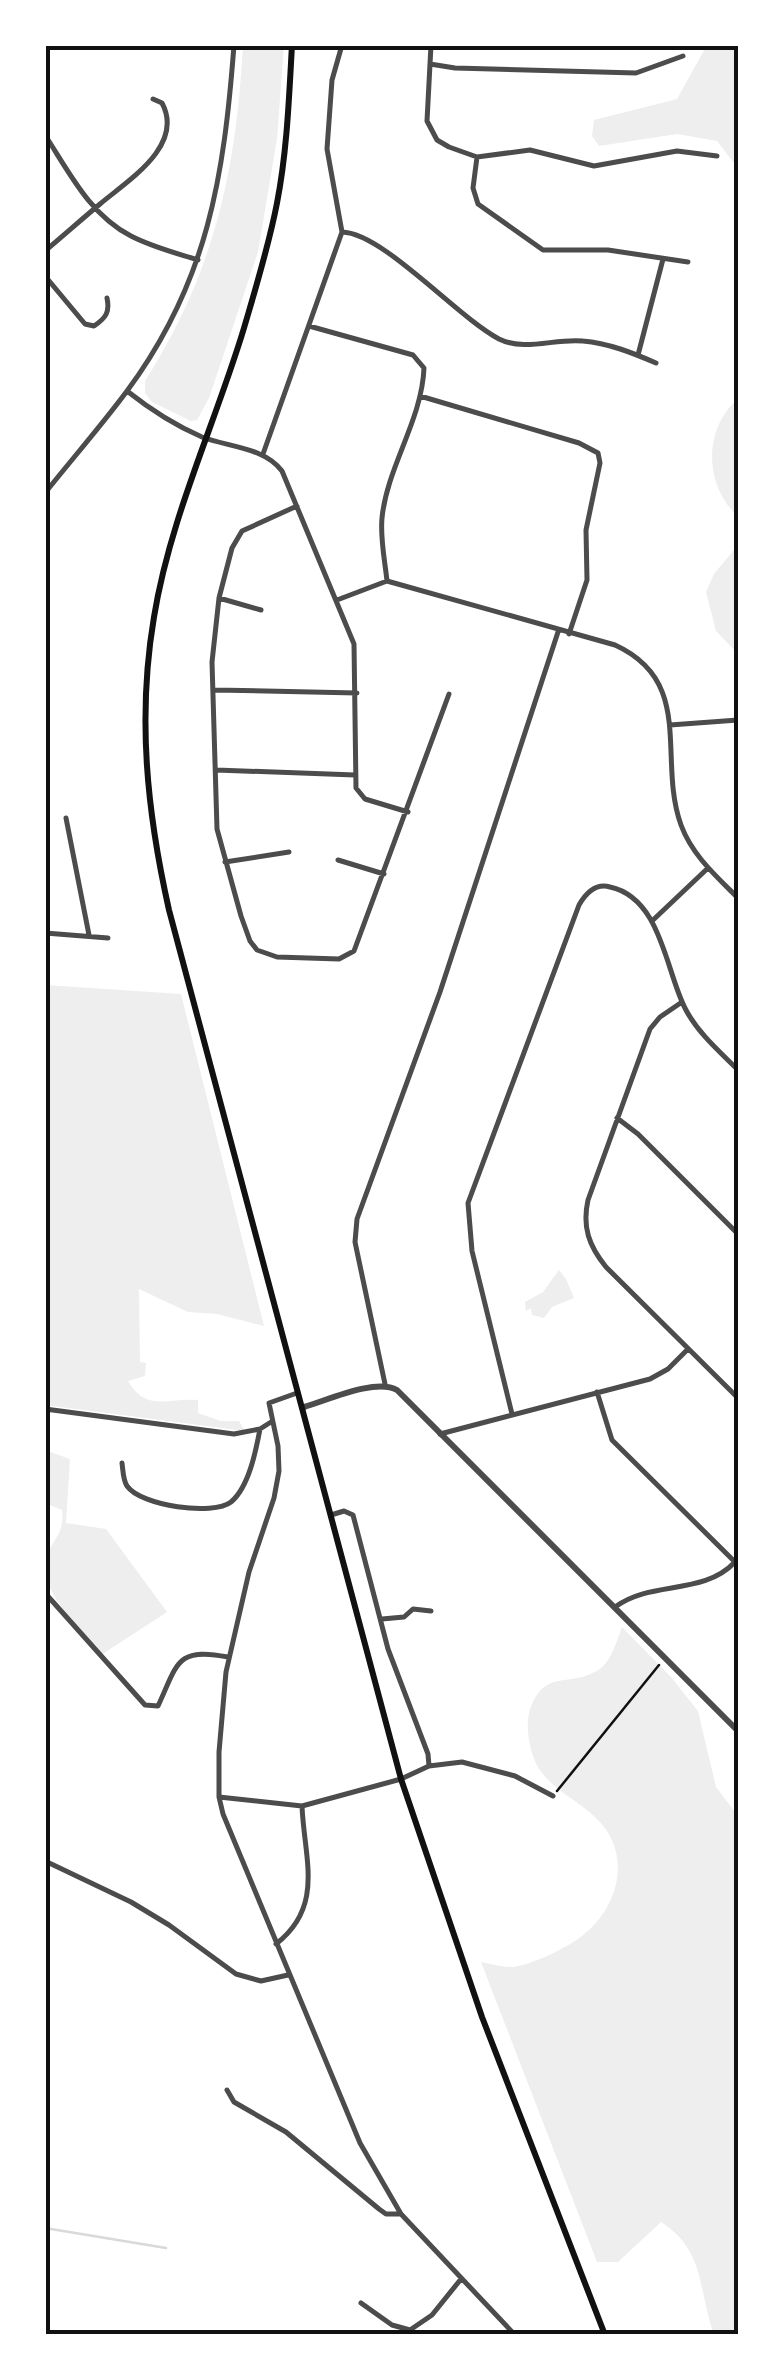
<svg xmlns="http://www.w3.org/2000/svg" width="783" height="2380" font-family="'PT Serif',serif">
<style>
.green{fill:#eee}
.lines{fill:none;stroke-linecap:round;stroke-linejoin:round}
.stream{stroke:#d9d9d9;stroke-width:2.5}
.path{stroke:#111;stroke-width:2.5}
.minor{stroke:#4c4c4c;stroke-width:5}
.tertiary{stroke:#4c4c4c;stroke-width:6}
.secondary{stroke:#111;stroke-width:6}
.neatline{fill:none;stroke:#111;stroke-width:4}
</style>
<rect width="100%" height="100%" fill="#fff"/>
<path class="green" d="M243 45H284L277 139 258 252 209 398 197 420 191 421 152 402 145 393V381C214 272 236 173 243 45Z
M707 45H738V168L717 141 677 134 599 146 592 136 594 120 677 99Z
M738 399V516C704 487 703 428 738 399Z
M738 545V654L716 631 706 592 714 574Z
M45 985 181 994 264 1326 217 1314 188 1312 139 1289 140 1362 146 1363 145 1376 128 1381C146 1412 167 1398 198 1400V1413L221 1421H239L245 1431 45 1405Z
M559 1270 566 1279 574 1298 552 1307 544 1318 532 1315 531 1308 526 1311 525 1302 543 1292Z
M45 1450 70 1459 66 1523 106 1529 167 1612 101 1655C84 1633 38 1589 45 1561 51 1539 65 1536 62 1510L45 1503Z
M622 1627 671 1677 698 1711 716 1787 738 1816V2335H714C698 2289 705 2250 661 2222L618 2262H597L481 1962C490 1964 502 1967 512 1967 532 1965 566 1948 582 1936 620 1907 633 1852 595 1817 579 1802 555 1790 542 1773 531 1760 525 1730 529 1714 542 1665 572 1690 601 1668 612 1659 617 1640 622 1627Z"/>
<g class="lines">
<path class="stream" d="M45 2228 166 2248"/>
<path class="path" d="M557 1791 659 1665"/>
<path class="minor" d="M431 45 427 121 437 140 449 147 477 157 530 150 594 166 677 151 717 156
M430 64 455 68 636 73 683 56
M45 135C69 172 90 215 131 236 152 247 176 253 198 260
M477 157 473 188 478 204 543 250H608L688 262
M342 232C383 233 456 316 499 339 525 352 555 338 583 341 608 343 633 353 656 363
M45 251C64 235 82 219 100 204 127 181 185 146 162 103L153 99
M45 276 85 324 94 326C106 318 110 312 107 298
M309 326 413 355 424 368C422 420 387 467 382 518 380 539 385 561 387 581
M638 355 663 259
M127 391C151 410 174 425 202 437 228 447 264 447 282 471L354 644 356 788 365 799 408 812
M420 396 579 443 598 453 600 463 586 530 587 580 569 634
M263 454 342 232 327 149 332 80 342 45
M45 493C72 459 101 426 127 391 208 282 224 176 234 45
M297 506 242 531 232 548 219 598 212 662 217 829 241 916 250 941 257 950 277 957 339 959 354 951 449 694
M219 598 261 610
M337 600 387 581 615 645C696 682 657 759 681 825 692 855 716 876 738 898
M215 690 357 693
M670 725 738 720
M216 770 355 775
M66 818 89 935
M338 860 384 874
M225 862 289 852
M652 921 708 868
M45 933 108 938
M682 1002 660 1017 650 1029 588 1200C582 1227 589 1246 606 1267L738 1398
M617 1118 638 1134 738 1234
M385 1384 355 1242 357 1219 440 992 558 632
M597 1392 612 1440 738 1565
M297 1393 269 1403 278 1446 279 1471 274 1498 249 1572 226 1672 219 1752V1797L223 1814 360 2143 401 2214 515 2335
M45 1409 234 1434 260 1429 271 1422
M512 1414 472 1251 468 1203 579 905C586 893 596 883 610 887 662 898 666 974 686 1010 698 1033 720 1052 738 1070
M440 1434 650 1379 668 1369 688 1349
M122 1463C123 1470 123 1480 127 1486 141 1506 213 1516 231 1502 249 1487 256 1450 260 1429
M331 1515 344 1511 353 1515 388 1649 428 1754 429 1766
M45 1593 145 1705 158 1706C178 1663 176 1647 228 1657
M615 1607C651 1580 703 1596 735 1562
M382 1619 404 1617 413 1609 431 1611
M219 1797 302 1806 401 1779 429 1766 462 1762 515 1776 553 1796
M45 1861 131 1902 169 1925 236 1974 261 1981 288 1975
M276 1944C325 1906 304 1858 302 1806
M227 2090 234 2102 286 2132 379 2209 386 2214H401
M361 2303 392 2325 410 2330 432 2315 461 2279
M396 2335 407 2331"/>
<path class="tertiary" d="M304 1407C328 1400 376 1378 397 1390L738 1731"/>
<path class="secondary" d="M292 45C289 98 287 152 277 203 269 245 256 287 244 328 215 424 170 518 154 617 137 717 147 812 169 910L401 1779 482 2017 605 2335"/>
</g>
<rect width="783" height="2380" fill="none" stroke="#ffffff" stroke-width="95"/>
<rect x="48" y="48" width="688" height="2284" class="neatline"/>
</svg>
